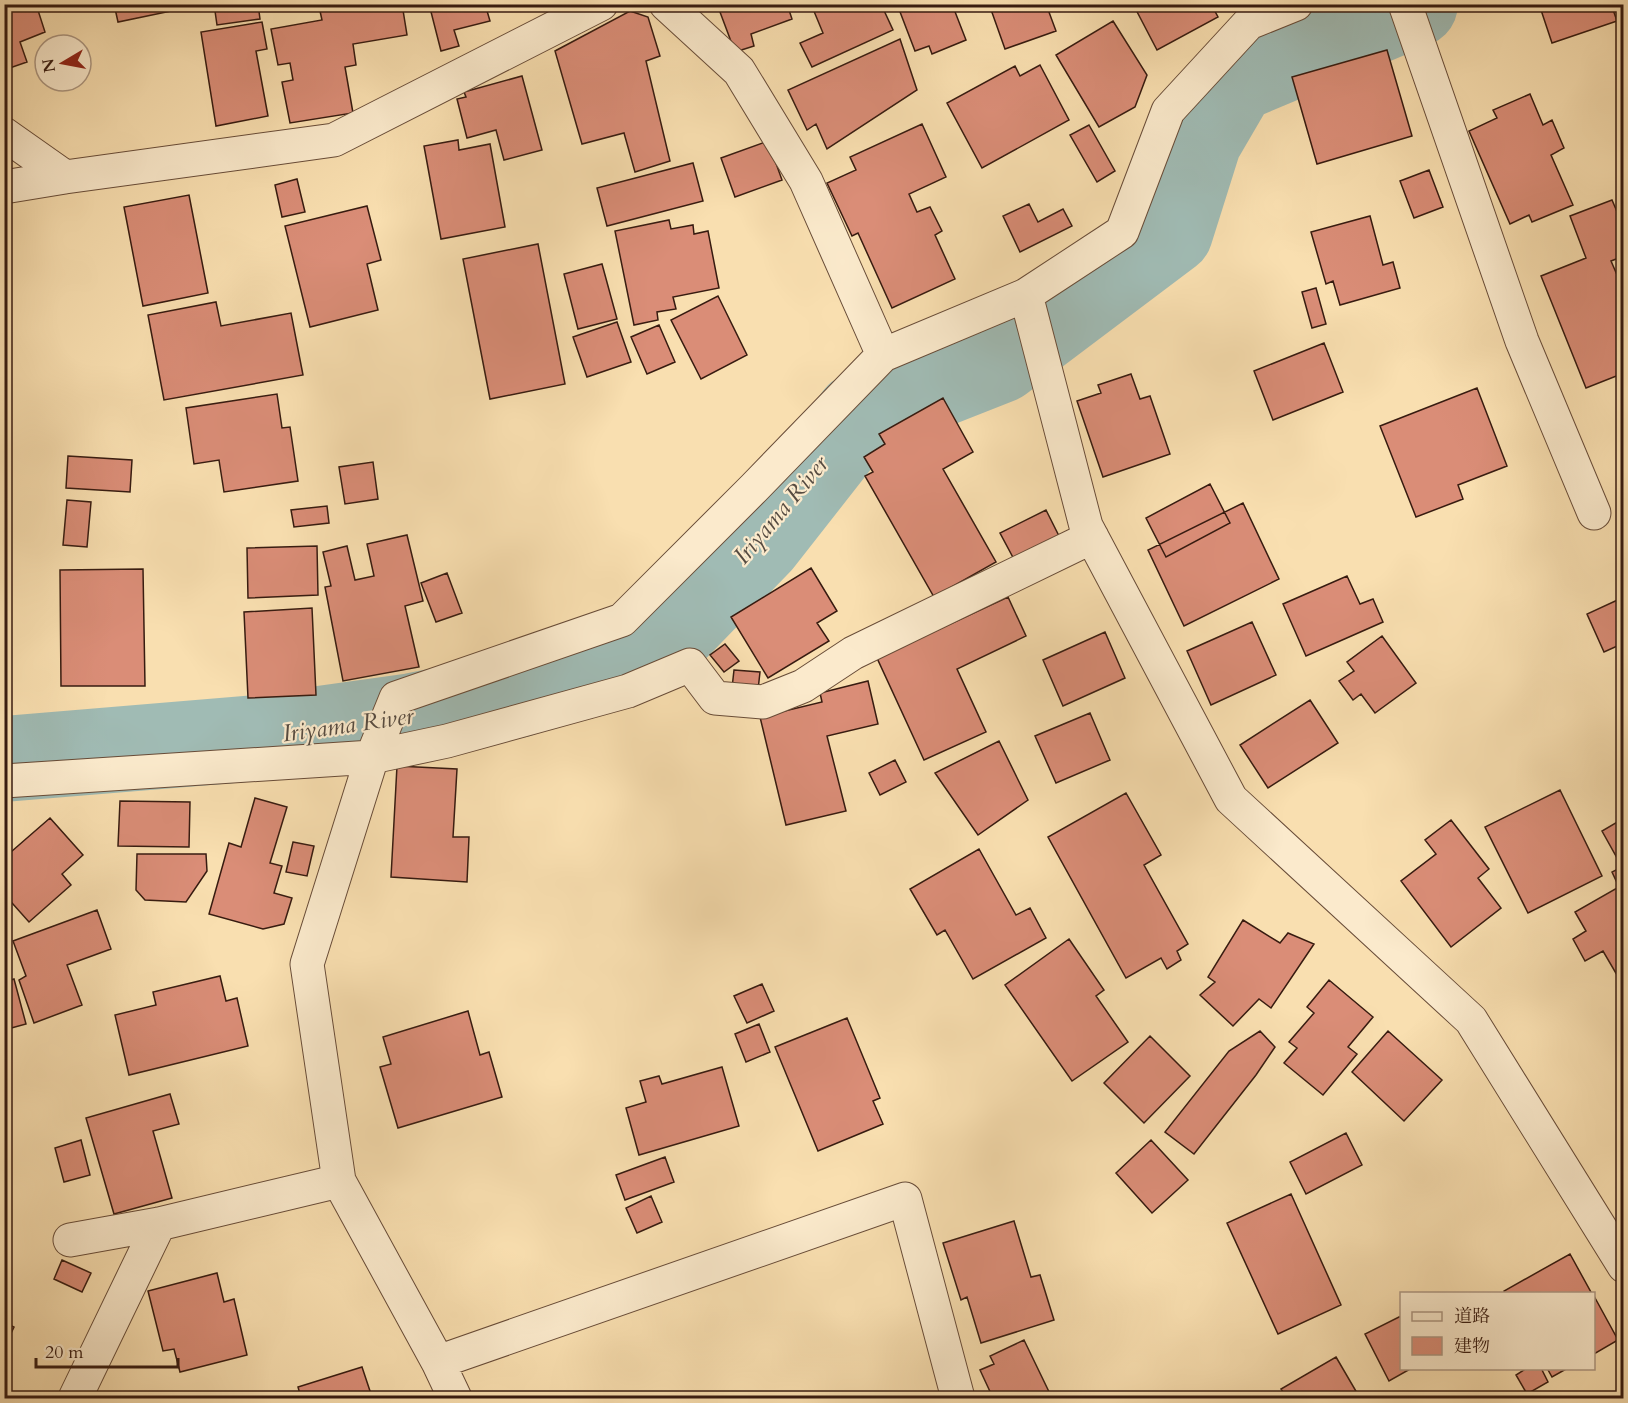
<svg xmlns="http://www.w3.org/2000/svg" width="1628" height="1403" font-family="Cardo,'Noto Serif JP',serif">
<style>
.lines{fill:none;stroke-linecap:round;stroke-linejoin:round}
.river{stroke:#a0bbb4;stroke-width:86}
.building{fill:#da8d77;stroke:#371b10;stroke-width:1.5}
.minor-casing{stroke:#684c38;stroke-width:35}
.minor{stroke:#fbeacc;stroke-width:33}
.labels{text-anchor:middle;dominant-baseline:central;stroke-width:4.5;stroke-linejoin:round;paint-order:stroke}
.water-label{font-size:24px;font-style:italic;fill:#564b41;stroke:#fbeacc}
</style>
<rect width="100%" height="100%" fill="#f9dfb0"/>
<filter id="stains"><feTurbulence type="fractalNoise" baseFrequency=".00333" numOctaves="4"/><feColorMatrix values="0 0 0 0 .2 0 0 0 0 .09 0 0 0 0 .02 0 0 0 .5 -.17"/></filter>
<radialGradient id="worn" r=".72"><stop offset=".6" stop-color="#630" stop-opacity="0"/><stop offset="1" stop-color="#630" stop-opacity=".3"/></radialGradient>
<g class="lines">
<path class="river" d="M4 759 256 738 413 716 517 695 662 642 760 541 858 416 1000 360 1170 232 1199 140 1234 80 1415 4"/>
</g>
<path class="building" d="M4 4H36L45 32 20 42 27 62 4 70Z
M114 4H180L181 9 118 22Z
M214 4H258L260 19 217 25Z
M358 4H402L407 35 353 44 356 65 345 67 353 113 290 123 282 82 293 80 290 63 278 65 271 29 322 20 320 11Z
M429 4H485L490 21 454 30 459 46 441 51Z
M491 4H513L492 10Z
M717 4H787L792 19 751 34 754 46 735 52Z
M811 4H881L893 30 812 67 800 43 823 33Z
M897 4H952L966 40 932 54 929 46 915 51Z
M989 4H1046L1056 31 1005 49Z
M1133 4H1211L1218 17 1157 50Z
M1539 4H1611L1617 21 1552 43Z
M630 11 648 17 660 56 646 61 670 161 635 172 624 133 582 144 555 51Z
M1113 21 1147 75 1135 107 1099 127 1056 55Z
M262 22 267 49 256 51 268 116 216 126 201 32Z
M900 39 917 90 827 149 816 124 807 130 788 90Z
M1387 50 1412 136 1317 164 1292 77Z
M1040 65 1069 120 982 168 947 103 1015 66 1020 76Z
M522 76 542 150 504 160 496 130 467 138 457 99 466 97 464 92Z
M1530 94 1543 125 1552 120 1564 148 1551 155 1573 205 1532 222 1529 215 1510 224 1469 131 1497 118 1493 110Z
M922 124 946 177 909 194 917 212 930 207 942 231 935 235 955 279 892 308 858 233 852 236 827 183 856 170 850 157Z
M1089 125 1115 171 1097 182 1070 135Z
M458 140 459 150 490 144 505 227 441 239 424 146Z
M768 141 782 180 735 197 721 158Z
M693 163 703 201 607 226 597 188Z
M1429 170 1443 207 1414 218 1400 181Z
M297 179 305 212 282 217 275 185Z
M189 195 208 293 143 306 124 207Z
M1612 200 1624 228V256L1611 261 1624 291V373L1586 388 1541 276 1586 258 1570 216Z
M1029 204 1038 222 1063 209 1072 226 1020 252 1003 216Z
M367 206 381 260 367 264 378 310 310 327 285 226Z
M1370 216 1383 265 1393 262 1400 288 1340 305 1333 281 1326 284 1311 232Z
M669 220 671 229 693 225 694 234 708 231 719 288 673 297 676 309 657 312 658 320 634 325 615 231Z
M538 244 565 384 490 399 463 259Z
M602 264 617 319 578 329 564 274Z
M1316 288 1326 324 1312 328 1302 292Z
M718 296 747 355 701 379 671 320Z
M216 302 221 326 291 313 303 375 164 400 148 315Z
M617 322 631 362 587 377 573 337Z
M659 325 675 362 647 374 631 337Z
M1324 343 1343 392 1273 420 1254 371Z
M1131 374 1140 399 1150 396 1170 454 1103 477 1077 401 1101 393 1098 385Z
M1477 388 1507 466 1458 485 1463 499 1416 517 1380 426Z
M277 394 282 428 290 427 298 481 224 492 219 460 194 464 186 408Z
M943 398 973 452 943 469 996 562 934 597 865 476 873 472 864 457 885 444 879 434Z
M68 456 132 460 130 492 66 488Z
M373 462 378 499 345 504 339 467Z
M1210 484 1230 523 1166 557 1146 518Z
M67 500 91 502 87 547 63 545Z
M1243 503 1279 579 1184 626 1148 550Z
M327 506 329 523 294 527 291 510Z
M1046 510 1061 540 1016 563 1000 533Z
M407 535 423 601 405 606 419 667 343 681 325 587 331 586 323 552 347 546 355 580 374 576 367 544Z
M317 546 318 595 248 598 247 548Z
M811 568 837 611 817 623 829 641 768 678 731 617Z
M143 569 145 686H61L60 570Z
M447 573 462 613 436 622 421 583Z
M1347 576 1360 604 1373 599 1383 622 1306 656 1283 604Z
M1008 597 1026 636 957 669 986 732 924 760 877 658Z
M1624 597V643L1604 652 1587 614Z
M312 608 316 695 248 698 244 612Z
M1252 622 1276 675 1211 705 1187 651Z
M1105 632 1125 678 1063 706 1043 660Z
M1382 636 1416 683 1375 713 1361 694 1353 700 1339 681 1354 671 1347 662Z
M725 644 739 661 724 672 710 655Z
M734 670 760 672 758 690 732 688Z
M868 681 878 724 827 736 846 811 786 825 760 717 822 702 820 693Z
M1310 700 1338 743 1268 788 1240 745Z
M1090 713 1110 760 1056 783 1035 736Z
M999 741 1028 800 978 835 935 773Z
M895 760 906 782 880 795 869 773Z
M397 766 457 769 453 837H469L467 882 391 877Z
M1560 790 1602 876 1528 913 1485 827Z
M1126 793 1161 855 1144 865 1188 944 1177 951 1181 960 1167 969 1161 958 1126 978 1048 837Z
M255 798 287 807 270 863 282 866 274 893 292 898 284 924 263 929 209 914 229 843 241 847Z
M120 801 190 802 189 847 118 846Z
M50 818 83 855 62 874 71 885 29 922 4 894V877L8 874 4 870V858Z
M1624 818V987L1603 951 1585 961 1573 939 1586 931 1575 912 1619 887 1612 872 1622 867 1602 831Z
M1451 820 1489 869 1478 878 1501 908 1451 947 1401 881 1436 854 1425 840Z
M293 842 314 846 307 876 286 872Z
M979 849 1016 915 1030 908 1046 938 973 979 945 930 937 935 910 889Z
M137 854H206L207 871 186 902 145 900 136 890Z
M97 910 111 949 67 965 82 1005 34 1023 19 980 26 976 13 941Z
M1243 920 1280 943 1288 933 1314 944 1271 1008 1259 999 1233 1026 1200 995 1215 982 1208 977Z
M1069 939 1104 990 1096 996 1128 1042 1072 1081 1005 985Z
M220 976 226 1001 237 998 248 1046 129 1075 115 1015 156 1005 153 992Z
M14 979 26 1024 4 1030V982Z
M1329 980 1373 1017 1348 1047 1357 1054 1323 1095 1284 1063 1297 1048 1289 1042 1314 1013 1307 1007Z
M762 984 774 1011 747 1023 734 996Z
M468 1011 480 1055 489 1052 502 1097 398 1128 380 1067 391 1064 383 1037Z
M847 1018 880 1098 873 1101 883 1124 818 1151 775 1047Z
M759 1024 770 1052 746 1062 735 1034Z
M1260 1031 1275 1047 1256 1075 1194 1154 1165 1132 1229 1051Z
M1388 1031 1442 1080 1404 1121 1352 1072Z
M1150 1036 1190 1076 1144 1123 1104 1083Z
M722 1067 739 1126 639 1155 626 1108 646 1102 640 1081 659 1076 662 1084Z
M170 1094 179 1124 153 1131 172 1198 114 1214 86 1118Z
M1346 1133 1362 1165 1306 1194 1290 1162Z
M81 1140 90 1175 64 1182 55 1148Z
M1151 1140 1188 1180 1152 1213 1116 1173Z
M665 1157 674 1182 625 1200 616 1175Z
M1291 1194 1341 1305 1278 1334 1227 1223Z
M651 1196 662 1222 637 1233 626 1208Z
M1014 1221 1031 1277 1040 1275 1054 1320 981 1343 967 1297 961 1300 943 1243Z
M1570 1254 1592 1294H1505L1504 1291Z
M62 1260 91 1273 82 1292 54 1279Z
M217 1273 224 1302 234 1299 247 1355 180 1372 174 1349 163 1351 148 1291Z
M1594 1296 1618 1340 1594 1354Z
M1401 1316 1402 1368H1412L1389 1381 1365 1334Z
M4 1322 14 1327 4 1348Z
M1024 1340 1052 1398H993L980 1370 994 1364 990 1356Z
M1336 1357 1360 1398H1287L1281 1389Z
M362 1367 371 1394 363 1396V1398H301L298 1387Z
M1527 1368H1541L1548 1382 1527 1394 1516 1375Z
M1547 1368H1568L1552 1377Z"/>
<g class="lines">
<g class="minor-casing">
<path id="minor" d="M666 4 739 71 806 181 883 355
M1405 4 1522 341 1594 513
M4 134 65 177
M4 187 65 177 334 140 601 4
M1026 295 1086 526 1231 799 1471 1020 1624 1266
M4 781 372 757 447 741 628 691 690 665 715 698 763 702 803 686 853 653 1092 537
M70 1240 159 1224 339 1181
M438 1362 905 1199 958 1398
M75 1398 159 1224
M455 1398 438 1362 339 1181 307 964 372 757 396 698 622 620 754 488 883 355 1026 295 1122 232 1168 111 1249 23 1296 4"/>
</g>
<use href="#minor" class="minor"/>
</g>
<g class="labels">
<g class="water-label">
<text transform="translate(781 510) rotate(-50)">Iriyama River</text>
<text transform="translate(348 725) rotate(-8)">Iriyama River</text>
</g>
</g>
<rect width="1628" height="1403" fill="none" stroke="#f9dfb0" stroke-width="24"/>
<rect x="6" y="6" width="1616" height="1391" fill="none" stroke="#371b10" stroke-width="3"/>
<rect x="12" y="12" width="1604" height="1379" fill="none" stroke="#371b10" stroke-width="1.5"/>
<rect x="1400" y="1292" width="195" height="78" fill="#fbeacc" stroke="#ad9781" stroke-width="1.5"/>
<rect x="1412" y="1312" width="30" height="9" fill="#fbeacc" stroke="#ad9781" stroke-width="1.5"/>
<text x="1454" y="1322" font-size="18" fill="#371b10">道路</text>
<rect x="1412" y="1337" width="30" height="18" fill="#da8d77" stroke="#ad9781" stroke-width="1.5"/>
<text x="1454" y="1352" font-size="18" fill="#371b10">建物</text>
<g transform="translate(63 63) rotate(260)"><circle r="28" fill="#fbeacc" stroke="#ad9781" stroke-width="1.5"/>
<path d="M0-4.5L10 22L0 15L-10 22Z" fill="#8f2418"/>
<text y="-9" font-size="16" font-weight="bold" text-anchor="middle" fill="#371b10">N</text>
</g>
<path d="M36 1358v9h142v-9" fill="none" stroke="#371b10" stroke-width="3"/>
<text x="45" y="1358" font-size="18" fill="#371b10" stroke="#fbeacc" stroke-width="4.5" paint-order="stroke">20 m</text>
<rect width="100%" height="100%" filter="url(#stains)"/>
<rect width="100%" height="100%" fill="url(#worn)"/>
</svg>
